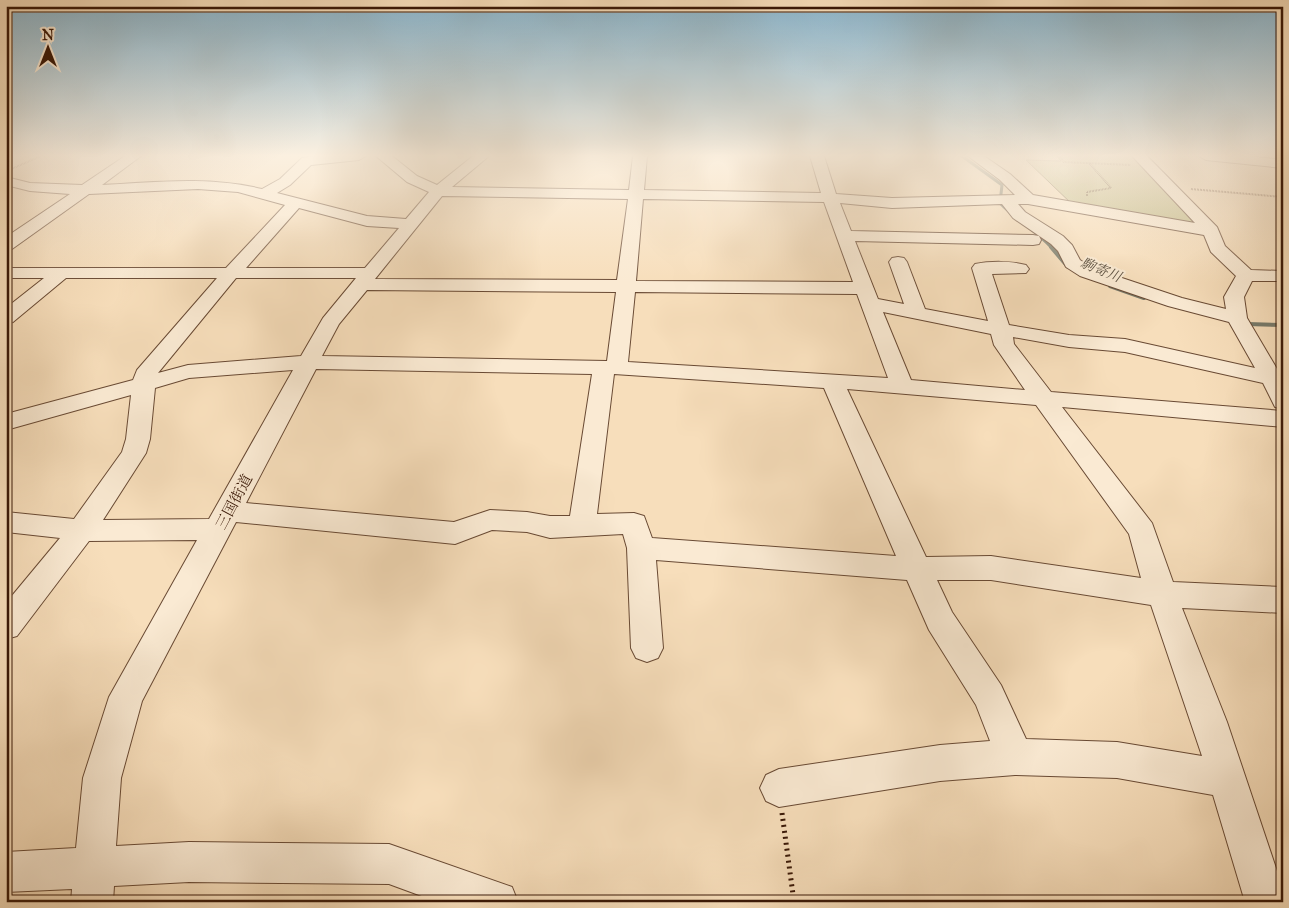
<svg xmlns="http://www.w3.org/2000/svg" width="1289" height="908" font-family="'IM FELL Great Primer','Noto Serif JP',serif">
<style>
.green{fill:#c5bf8b;stroke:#806c49}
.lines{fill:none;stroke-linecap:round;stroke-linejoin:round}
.stream-far1{stroke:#767a6b;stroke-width:3}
.stream{stroke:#767a6b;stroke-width:4}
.minor-casing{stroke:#694a34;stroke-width:2}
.path-far1{stroke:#3a1807;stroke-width:2;stroke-dasharray:0.5 1;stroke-linecap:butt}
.path{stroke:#3a1807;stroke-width:5;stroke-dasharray:2 4;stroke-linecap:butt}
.minor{fill:#faead3;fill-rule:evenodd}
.labels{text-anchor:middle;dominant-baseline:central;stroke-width:4;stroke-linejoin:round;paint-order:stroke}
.far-water-label{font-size:14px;font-style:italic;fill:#5d5141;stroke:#faead3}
.street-label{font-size:15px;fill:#3a1807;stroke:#faead3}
</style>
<rect width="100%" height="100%" fill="#f7debb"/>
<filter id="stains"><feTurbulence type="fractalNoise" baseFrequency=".004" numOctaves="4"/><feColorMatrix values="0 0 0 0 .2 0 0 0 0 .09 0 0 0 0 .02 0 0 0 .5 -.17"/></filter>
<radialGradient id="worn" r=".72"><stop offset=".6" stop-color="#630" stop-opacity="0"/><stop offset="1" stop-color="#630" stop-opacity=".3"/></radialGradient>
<path class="green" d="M1057 156H1134L1204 227 1074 206 1026 160 1061 161Z"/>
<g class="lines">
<path class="stream-far1" d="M962 156 1002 185 1000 203C1016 220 1037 231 1052 248"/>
<path class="stream" d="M1051 247 1068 267
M1110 286 1144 298
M1247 324 1283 325"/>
<g class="minor-casing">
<path id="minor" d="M125 156H141L102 185C156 182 209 176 262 189L280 179 302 158 314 156H366L359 160 311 165 290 185 277 193 367 216 406 219 429 192 407 182 376 156H392L417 176 437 185 473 156H489L452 187 629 190 633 156H647L644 190 821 193 810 156H824L836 194 892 198 1015 195 1000 180 968 156H984L1010 174 1033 195 1195 223 1132 156H1147L1217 227 1225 246 1251 270 1283 271V281H1252L1244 297 1247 318 1280 374H1283V409L1275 407 1263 383 1125 352 1069 347 1013 337 1014 344 1051 392 1283 411V427L1062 407 1152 523 1173 582 1283 587V613L1182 608 1227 722 1283 889V902H1245L1213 795 1117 778 1015 775 940 781 779 807 766 801 760 788 766 775 779 769 940 745 990 741 976 705 929 630 907 580 656 560 663 648 658 658 647 662 636 658 631 648 627 548 623 534 550 538 527 532 492 530 455 544 236 522 142 701 121 778 116 846 189 842 389 844 512 887 518 902H438L389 884 189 882 114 886 113 902H71L72 889 6 892V852L76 848 83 778 109 697 197 540 89 541 17 636 6 639V603L60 538 6 532V512L74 519 122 452 126 439 131 395 6 430V414L133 380 137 370 217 278H66L13 322 6 324V308L44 278H6V268H226L285 205 238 192 198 189 89 194 12 249 6 250V237L70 194 30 191 6 185V177L30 183 82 185ZM442 196 628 199 617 280 375 279ZM643 199 824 202 853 282 636 281ZM840 203 892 208 1002 204 1013 218 1051 244 1058 251 1066 267 1080 276 1168 306 1229 322 1255 368 1125 339 1069 335 1009 325 992 274 1026 273 1029 269 1026 265C1012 261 990 261 975 264L972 268 988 321 925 309 907 262 904 258 898 257 892 258 889 262 904 304 878 299 855 241 1033 245 1039 244 1041 240 1039 236 1033 235 851 231ZM1018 204H1028L1204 235 1211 252 1236 276 1224 297 1226 309 1182 298 1092 268 1080 260 1072 245 1063 236 1025 212ZM299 208 367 226 399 228 365 268H246ZM236 278H356L323 318 301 356 188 365 158 373ZM367 290 616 292 607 361 322 356 339 324ZM635 292 857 294 888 378 628 362ZM883 312 991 334 994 345 1025 390 911 380ZM316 369 592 374 570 516H550L527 512 490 510 454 522 246 503ZM293 370 209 519 103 520 146 453 150 439 155 388 189 378ZM614 374 824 388 896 556 652 538 644 516 634 513 597 514ZM847 389 1036 405 1129 534 1141 578 991 556 926 557ZM937 580H991L1151 605 1202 756 1117 742 1026 739 1001 685 952 612Z
M1199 156H1248L1283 160V168L1206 160Z"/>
</g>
<path class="path-far1" d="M1059 156 1064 162 1131 165
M9 170 41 156
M1191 189 1283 197
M1087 196V192L1111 188 1089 163"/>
<path class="path" d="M782 813 794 902"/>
<use href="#minor" class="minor"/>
</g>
<linearGradient id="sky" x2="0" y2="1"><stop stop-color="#8ab7d0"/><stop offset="0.55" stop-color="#fbf0e0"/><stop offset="1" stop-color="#fbf0e0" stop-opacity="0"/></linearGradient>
<rect width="1289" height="283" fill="url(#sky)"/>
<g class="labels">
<g class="far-water-label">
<text transform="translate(1101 270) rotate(22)">駒寄川</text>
</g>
<g class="street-label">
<text transform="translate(234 502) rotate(-62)">三国街道</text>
</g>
</g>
<rect width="1289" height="908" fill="none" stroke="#f7debb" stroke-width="25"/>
<rect x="8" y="8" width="1274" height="893" fill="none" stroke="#3a1807" stroke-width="2.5"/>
<rect x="12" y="12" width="1264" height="883" fill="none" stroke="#3a1807"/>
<g transform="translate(48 48)" stroke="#faead3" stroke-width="4" paint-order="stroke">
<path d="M0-4L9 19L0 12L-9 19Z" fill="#3a1807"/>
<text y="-8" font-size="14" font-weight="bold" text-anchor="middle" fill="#3a1807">N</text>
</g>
<rect width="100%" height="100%" filter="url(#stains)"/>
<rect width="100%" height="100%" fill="url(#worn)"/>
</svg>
